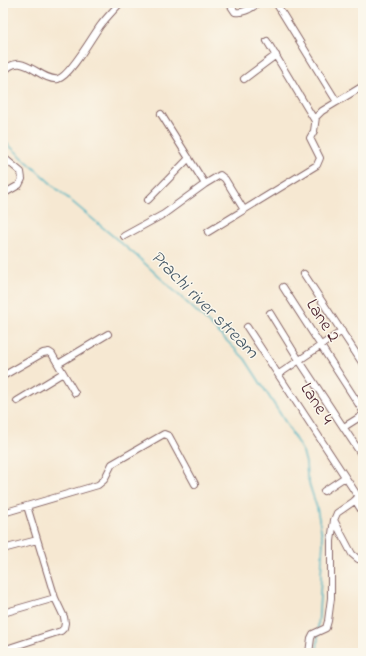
<svg xmlns="http://www.w3.org/2000/svg" width="366" height="656" font-family="'Indie Flower',sans-serif">
<style>
.lines{fill:none;stroke-linecap:round;stroke-linejoin:round}
.stream{stroke:#42b0c0;stroke-width:1.5}
.minor-casing{stroke:#866565;stroke-width:8}
.minor{stroke:#fff;stroke-width:6}
.labels{text-anchor:middle;dominant-baseline:central;stroke-width:3;stroke-linejoin:round;paint-order:stroke}
.street-label{font-size:18px;fill:#4a1f2b;stroke:#fbf7ec}
.water-label{font-size:19px;font-style:italic;fill:#475967;stroke:#fbf7ec}
</style>
<rect width="100%" height="100%" fill="#fbf7ec"/>
<filter id="ink" filterUnits="userSpaceOnUse"><feTurbulence type="fractalNoise" baseFrequency=".025" numOctaves="2"/><feDisplacementMap in="SourceGraphic" scale="8" xChannelSelector="R" yChannelSelector="G"/><feConvolveMatrix kernelMatrix="1 2 1 2 8 2 1 2 1" color-interpolation-filters="sRGB"/></filter>
<filter id="wash" filterUnits="userSpaceOnUse"><feTurbulence type="fractalNoise" baseFrequency=".012" numOctaves="4" result="noise"/><feDisplacementMap in="SourceGraphic" scale="16" xChannelSelector="R" yChannelSelector="G"/><feGaussianBlur stdDeviation="0.9" result="paint"/><feColorMatrix in="noise" values="0 0 0 0 0 0 0 0 0 0 0 0 0 0 0 0 0 1.4 0 .05"/><feComposite in="paint" operator="in"/></filter>
<g filter="url(#wash)">
<rect width="100%" height="100%" fill="#f6e8d2"/>
<g class="lines">
<path class="stream" d="M3 140 57 189 139 258 212 326 245 359 281 415 303 452 306 463 307 477 317 508 323 541 318 629
M317 653 318 635"/>
</g>
</g>
<g filter="url(#ink)">
<g class="lines">
<g class="minor-casing">
<path id="minor" d="M229 3 235 12C244 14 252 7 259 3
M276 3 337 102
M267 41 315 121
M3 73C21 48 40 82 58 79 70 76 92 37 100 26 106 18 113 11 120 3
M244 79 276 55
M161 114 205 184
M3 157 21 172 22 179 19 185 3 194
M148 200 189 158
M208 232 317 165 320 158 310 138 314 131 316 117 322 111 363 86
M124 236 164 214 205 184 220 175 225 179 244 210
M304 274 363 364
M283 287 363 411
M270 313 299 360 363 457
M247 327 359 498
M58 364 108 334
M279 374 342 331
M3 376 43 353 49 352 52 354 75 393
M17 401 63 373
M344 427 363 415
M324 491 345 477
M363 495 337 513 334 520 352 554 358 559 363 560
M355 500 363 513
M3 513 98 485 104 480 112 464 164 434 169 436 195 484
M3 549 37 540
M3 613 55 598
M3 650 61 631 64 628 65 623 64 617 55 598 27 506
M309 653 311 638 313 634 326 628 328 621 331 598V541L334 520"/>
</g>
<use href="#minor" class="minor"/>
</g>
</g>
<g class="labels">
<g class="street-label">
<text transform="translate(322 321) rotate(57)">Lane 2</text>
<text transform="translate(316 404) rotate(57)">Lane 4</text>
</g>
<g class="water-label">
<text transform="translate(204 305) rotate(45)">Prachi river stream</text>
</g>
</g>
<rect width="366" height="656" fill="none" stroke="#fbf7ec" stroke-width="16"/>
</svg>
